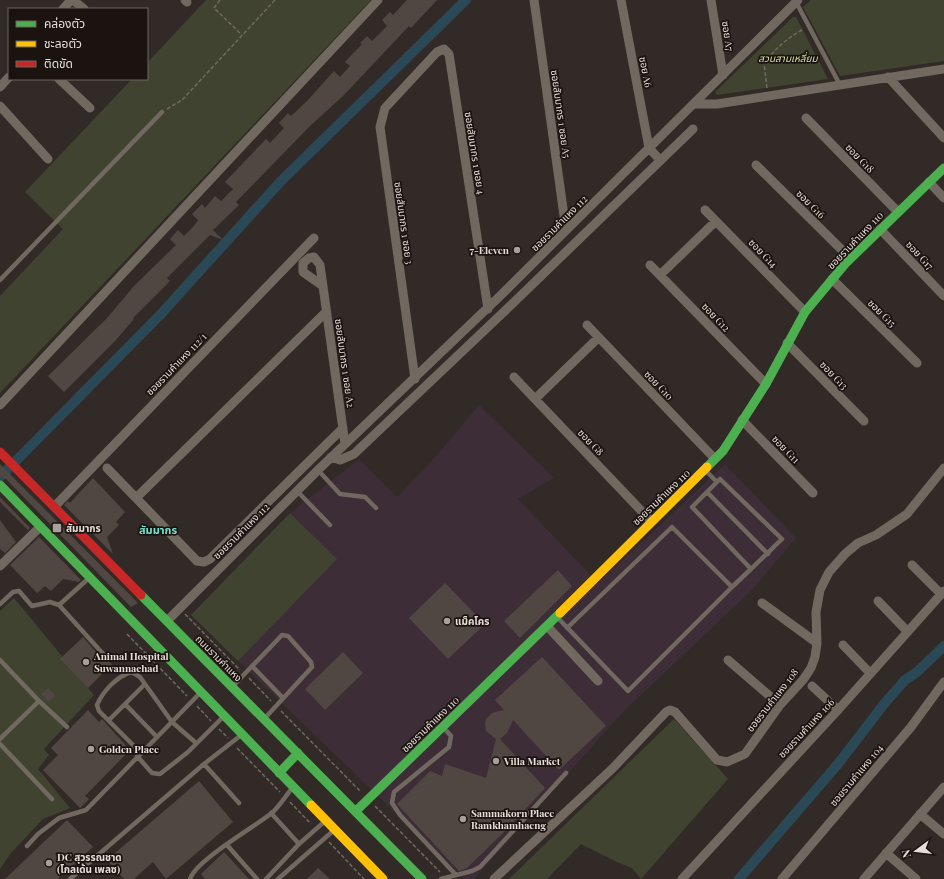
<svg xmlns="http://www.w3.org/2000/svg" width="944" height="879" font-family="'Playfair Display','Noto Sans Thai',serif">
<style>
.commercial{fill:#3d2d37}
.green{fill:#414331}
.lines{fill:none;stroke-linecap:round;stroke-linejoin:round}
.canal{stroke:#2b4856;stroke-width:10}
.building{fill:#504742}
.path{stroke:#706862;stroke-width:1.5;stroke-dasharray:4 2;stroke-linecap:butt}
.lane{stroke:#716860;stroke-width:4.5}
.street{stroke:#716860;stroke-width:9}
.fast{stroke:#4caf50;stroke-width:9}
.slow{stroke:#ffc107;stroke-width:9}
.jam{stroke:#c62828;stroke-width:9}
.poi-dot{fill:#a89f9b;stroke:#1a1310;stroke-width:1.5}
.labels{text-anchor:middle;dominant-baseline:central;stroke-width:3.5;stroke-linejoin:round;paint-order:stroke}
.street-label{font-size:10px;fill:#e8ded9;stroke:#1a1310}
.park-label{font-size:10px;font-style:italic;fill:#d2dfa6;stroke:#1a1310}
.poi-label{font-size:10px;font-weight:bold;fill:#e8ded9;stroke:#1a1310;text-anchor:start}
.neighbourhood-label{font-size:11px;font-weight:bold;fill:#78e0d1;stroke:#1a1310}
</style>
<rect width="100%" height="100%" fill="#322a27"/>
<path class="commercial" d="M479 405 554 478 518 499 598 583 725 464 796 538 752 590 623 712 474 879H464L238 661 336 559 290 513 359 459 397 497 430 463Z"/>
<path class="green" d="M206 0H371L0 393V296L63 229 25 192 132 79H147V63Z
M811 0H944V61L840 76 803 7Z
M793 17H796L828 79 717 95 715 92Z
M290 513 337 559 238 661 191 615Z
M14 598 94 695 44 749 49 755 38 769 70 808 43 819 11 853 0 869V611Z
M674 719 728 779 641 879 632 868 617 862 581 844 547 879H509Z"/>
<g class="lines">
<path class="canal" d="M0 477 161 314 281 181 466 0
M739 879 838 764 884 704 905 680 917 672 944 646"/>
</g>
<path class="building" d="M407 0H437L411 28 409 26 344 95 310 126 236 202 239 205 213 230 223 240 210 235 167 278 170 281 133 318 134 319 116 340 64 392 48 376 107 318 134 286 176 245 170 239 178 230 184 236 194 226 198 220 192 214 202 204 205 208 215 196 221 201 233 189 225 182 266 139 270 143 284 128 279 123 288 113 291 116 308 100 334 71 340 77 350 66 345 62 362 44 360 43 367 36 372 41 387 26 382 20 390 12 393 15Z
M0 464 138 603 131 607 6 479 0 477Z
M93 478 125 512 116 522 119 525 107 537 113 554 64 505 68 501 70 503Z
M0 497 30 528 28 530 0 502Z
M0 520 16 542 5 553 0 549Z
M39 537 81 580 79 582 63 579 51 591 45 586 37 593 10 565Z
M558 570 572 586 520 638 504 621Z
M445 583 485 624 448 659 409 618Z
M83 637 102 659H107L112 664 88 688 60 659Z
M343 652 363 673 325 710 305 689Z
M542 657 606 726 559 770 513 720 507 733 500 739 545 788 503 833 467 868 459 871 397 804 430 771 442 776 445 764 486 778 496 739 486 731 485 723 486 719 492 713 504 710 495 700Z
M48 688 55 695 48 702 41 694Z
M88 710 99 722 102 719 130 750 85 796 89 799 80 808 43 770 58 755 51 748Z
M199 781 233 822 166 879 153 862 134 879H124L107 860Z
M67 820 93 847 58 879H5Z
M224 852 249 879H205L201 874Z
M318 868 330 879H307Z"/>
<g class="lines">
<path class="path" d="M220 0 214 8 242 35
M767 88 764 63C776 48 787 38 804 29
M167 109 182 100 275 0
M185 614 240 670
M127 634 187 696
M249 678 271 701
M197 706 211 721
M281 711 361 792
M219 729 228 738
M237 748 280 792
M290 802 311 824
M375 806 440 872
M329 842 364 879"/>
<path class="lane" d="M796 2 840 85
M0 280 162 112
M318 470 340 494 365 497 376 508
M706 471 717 482
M297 491 330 525
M707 492 768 554
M0 604 13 592 19 591 32 606 50 602 59 605 105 656
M59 605 89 578
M557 617 628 691 732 587
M567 628 672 527 732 587 751 569 692 507 720 479 782 539 751 569
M0 660 39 701 0 739
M252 666 283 698
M234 685 282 635 288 636 311 662 312 667 265 718
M39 701 67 727
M125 704 157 737
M109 720 145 684
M444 728 451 736 449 747 394 792 392 803 400 815 456 875
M0 744 52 799
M141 753 99 711 97 705C103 691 117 676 132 672L140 677 172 722 196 743
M137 756 152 773 160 774 188 752 222 718
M204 764 239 803
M271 813 299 844
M227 845 257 879
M27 846 38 834 59 818 86 810 200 693
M70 879 204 764 240 736
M190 879C196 860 255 827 273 812 280 805 286 796 292 788
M266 879 299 844 324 822
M278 879 333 831
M441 879 472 871 480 867 566 773"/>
<path class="street" d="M73 0 84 9
M185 0 187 2
M534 0 566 230
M621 0 649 148 660 160
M711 0 723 75
M63 9 71 0
M888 77 944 138
M59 79 90 108
M0 87 9 77
M695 104H717L944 69
M0 106 48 159
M806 118 898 212
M756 165 850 258
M929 182 944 198
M705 210 805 312
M880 229 944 296
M650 265 766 384
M660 275 716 221
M832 279 917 363
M323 286 303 272V263L309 258 314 257 320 265 345 444
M587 325 715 459
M787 343 864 421
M514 377 651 521
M415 379 380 127 385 108 437 52 444 49 449 54 488 309
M535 399 598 338
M0 405 378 0
M742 420 813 493
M331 457 340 460 354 454 510 306 693 129
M107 468 197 561 204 562 210 559 343 428
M137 497 326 312
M55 506 314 238
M912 565 941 594
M0 566 40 527
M878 601 907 631
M762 603 817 643
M167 621 318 470 500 296 798 0
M547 626 598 681
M843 645 870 673
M728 660 780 705
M812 686 838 710
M920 814 944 834
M886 853 916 879
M494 879 613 768 666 712 670 710 675 712 717 760 727 762 745 754 780 705 803 680 811 668 815 657 817 643 816 612 820 590 829 572 845 554 858 543 876 535 907 514 944 468
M682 879 838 710 944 591
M782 879 911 727 944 682
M864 879 944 787"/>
<path class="fast" d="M707 467 723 451 766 384 805 312 845 264 944 168
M0 485 311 805
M141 595 422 879
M279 773 298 753
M356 811 560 613"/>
<path class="slow" d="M560 613 707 467
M311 805 383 879"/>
<path class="jam" d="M0 452 141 595"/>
</g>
<g class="poi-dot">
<circle cx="517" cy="250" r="4"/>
<rect x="52" y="523" width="10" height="10" rx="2"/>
<circle cx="447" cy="621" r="4"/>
<circle cx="86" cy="662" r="4"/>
<circle cx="91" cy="749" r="4"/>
<circle cx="496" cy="761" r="4"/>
<circle cx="463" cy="819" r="4"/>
<circle cx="49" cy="863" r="4"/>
</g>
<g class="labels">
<g class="street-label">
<text transform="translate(728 36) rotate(81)">ซอย A7</text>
<text transform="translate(646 72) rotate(79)">ซอย A6</text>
<text transform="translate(561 114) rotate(82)">ซอยสัมมากร 1 ซอย A5</text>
<text transform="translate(475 153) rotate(81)">ซอยสัมมากร 1 ซอย 4</text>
<text transform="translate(860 158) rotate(46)">ซอย G18</text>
<text transform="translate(811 204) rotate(45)">ซอย G16</text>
<text transform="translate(404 223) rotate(82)">ซอยสัมมากร 1 ซอย 3</text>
<text transform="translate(559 223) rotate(-45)">ซอยรามคำแหง 112</text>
<text transform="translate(855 240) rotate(-46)">ซอยรามคำแหง 110</text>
<text transform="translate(763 253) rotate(46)">ซอย G14</text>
<text transform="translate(920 255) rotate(47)">ซอย G17</text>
<text transform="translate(882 313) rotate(45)">ซอย G15</text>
<text transform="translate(716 317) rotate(46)">ซอย G12</text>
<text transform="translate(345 363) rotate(82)">ซอยสัมมากร 1 ซอย A2</text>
<text transform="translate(176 364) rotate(-46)">ซอยรามคำแหง 112/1</text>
<text transform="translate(834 375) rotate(46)">ซอย G13</text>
<text transform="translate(659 385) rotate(46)">ซอย G10</text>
<text transform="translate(591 442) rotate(46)">ซอย G8</text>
<text transform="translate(786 449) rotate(46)">ซอย G11</text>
<text transform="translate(661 497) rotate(-44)">ซอยรามคำแหง 110</text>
<text transform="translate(241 531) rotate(-45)">ซอยรามคำแหง 112</text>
<text transform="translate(219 658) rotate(45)">ถนนรามคำแหง</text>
<text transform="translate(772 700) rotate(-52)">ซอยรามคำแหง 108</text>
<text transform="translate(430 724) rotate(-44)">ซอยรามคำแหง 110</text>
<text transform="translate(806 728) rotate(-47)">ซอยรามคําแหง 106</text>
<text transform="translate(856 775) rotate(-50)">ซอยรามคําแหง 104</text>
</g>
<g class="park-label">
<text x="788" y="58">สวนสามเหลี่ยม</text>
</g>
<g class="poi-label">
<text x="509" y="250" text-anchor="end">7-Eleven</text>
<text x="66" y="528">สัมมากร</text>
<text x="455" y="621">แม็คโคร</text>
<text x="94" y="656">Animal Hospital<tspan x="94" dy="12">Suwannachad</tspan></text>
<text x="99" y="749">Golden Place</text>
<text x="504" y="761">Villa Market</text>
<text x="471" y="813">Sammakorn Place<tspan x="471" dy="12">Ramkhamhaeng</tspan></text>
<text x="57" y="857">DC สุวรรณชาด<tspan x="57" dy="12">(โกลเด้น เพลซ)</tspan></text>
</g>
<g class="neighbourhood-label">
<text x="158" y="529">สัมมากร</text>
</g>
</g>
<rect x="8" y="8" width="140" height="72" fill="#1a1310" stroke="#6c6460"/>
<rect x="16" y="21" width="20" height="6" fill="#4caf50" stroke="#6c6460"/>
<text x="44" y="28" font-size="12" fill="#e8ded9">คล่องตัว</text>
<rect x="16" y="41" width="20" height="6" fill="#ffc107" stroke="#6c6460"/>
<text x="44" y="48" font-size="12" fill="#e8ded9">ชะลอตัว</text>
<rect x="16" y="61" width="20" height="6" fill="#c62828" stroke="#6c6460"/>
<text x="44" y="68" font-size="12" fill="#e8ded9">ติดขัด</text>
<g transform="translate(916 851) rotate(255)" stroke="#1a1310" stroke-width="3" paint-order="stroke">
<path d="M0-3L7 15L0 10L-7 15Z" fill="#e8ded9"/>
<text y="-6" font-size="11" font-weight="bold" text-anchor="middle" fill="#e8ded9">N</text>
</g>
</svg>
